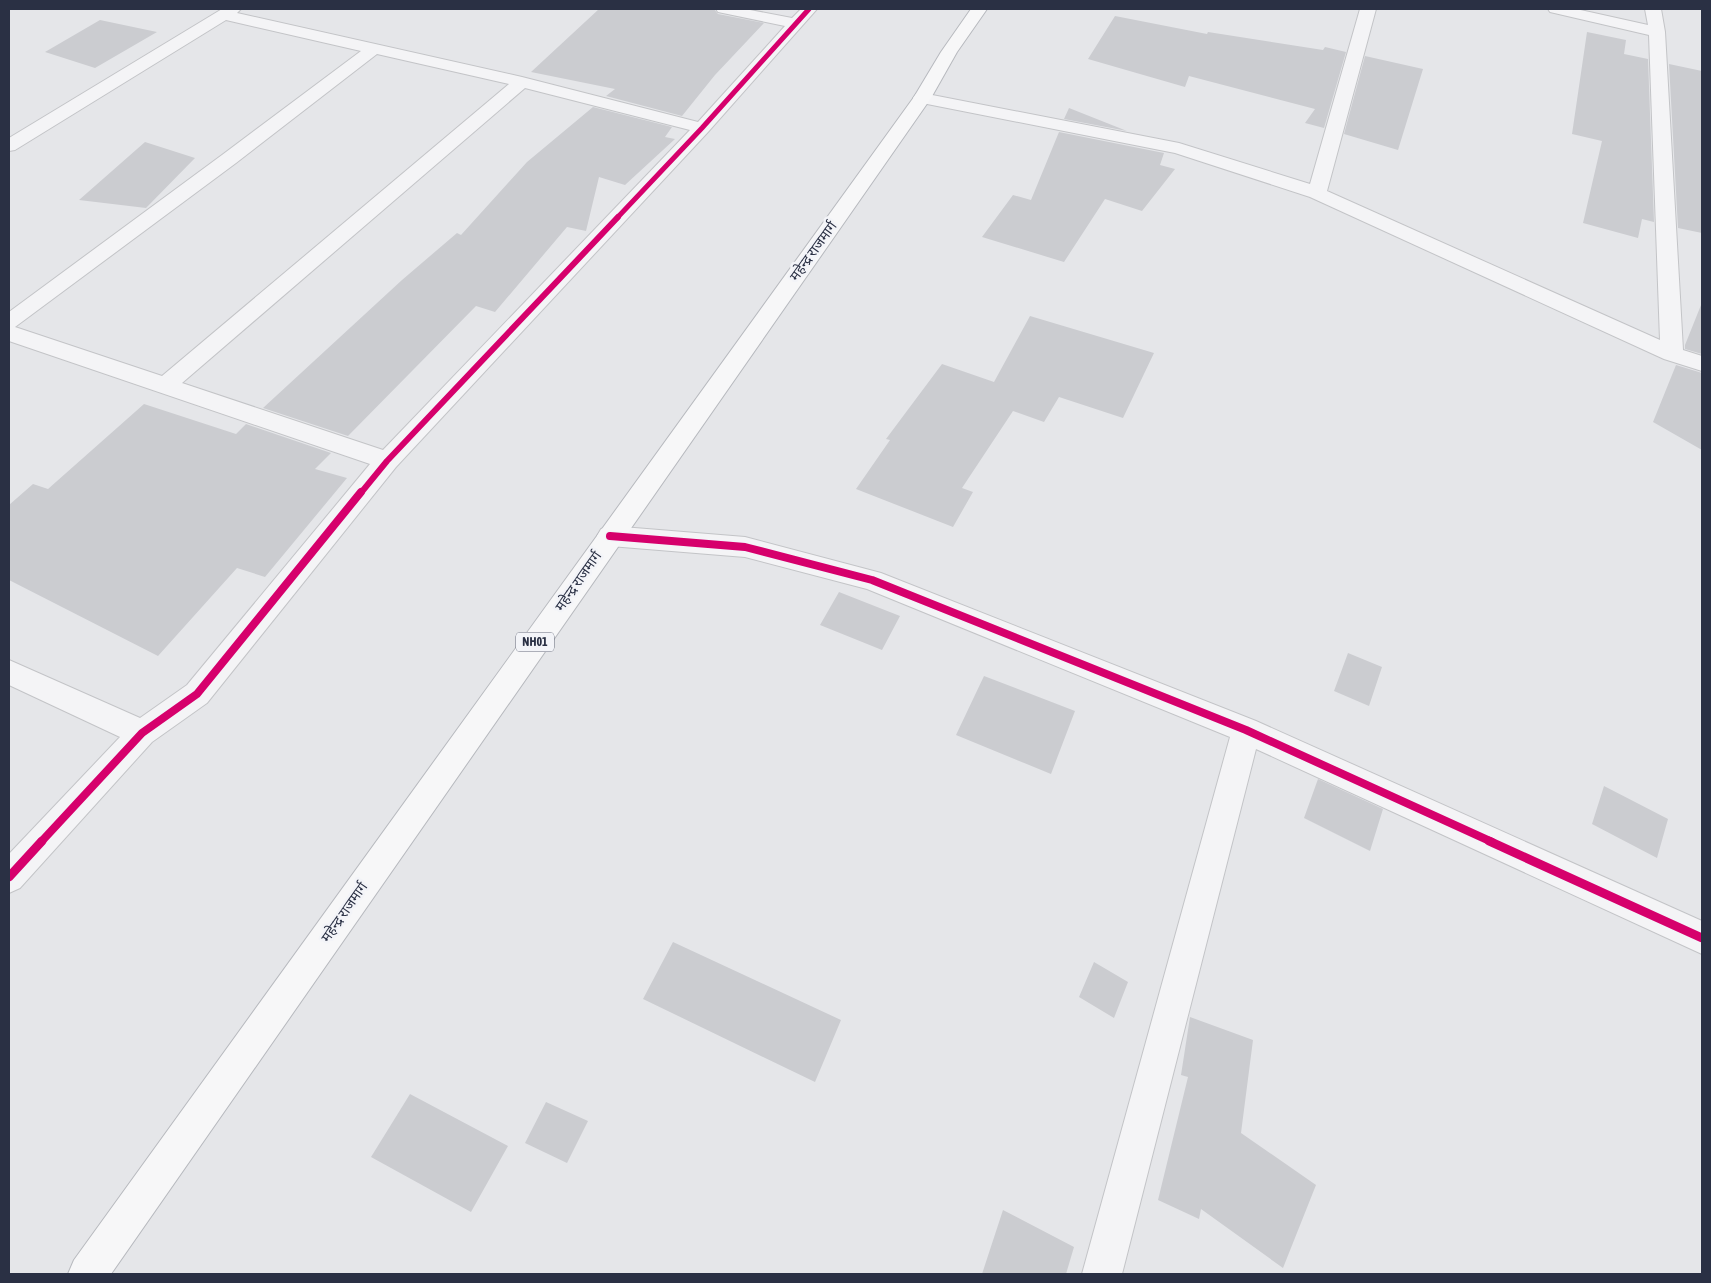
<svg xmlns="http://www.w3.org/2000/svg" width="1711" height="1283" font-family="'Asap Condensed','Noto Sans Devanagari',sans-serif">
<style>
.building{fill:#cbccd0}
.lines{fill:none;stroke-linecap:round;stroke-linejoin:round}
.minor-casing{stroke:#c3c4c7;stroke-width:2}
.highway-casing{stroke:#b7b9be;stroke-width:2}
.minor{fill:#f4f4f6;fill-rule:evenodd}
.highway{fill:#f7f7f8;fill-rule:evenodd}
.cycleway-far3-casing{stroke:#f3f4f8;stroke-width:7}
.cycleway-far2-casing{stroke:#f3f4f8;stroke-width:9}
.cycleway-far1-casing{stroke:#f3f4f8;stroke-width:11}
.cycleway-casing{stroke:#f3f4f8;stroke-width:12}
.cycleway-far3{stroke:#d6006c;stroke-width:5}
.cycleway-far2{stroke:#d6006c;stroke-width:6}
.cycleway-far1{stroke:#d6006c;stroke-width:8}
.cycleway{stroke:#d6006c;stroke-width:9}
.labels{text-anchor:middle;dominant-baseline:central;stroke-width:5;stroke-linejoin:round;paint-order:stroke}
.shield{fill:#f3f4f8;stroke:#666b7a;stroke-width:1}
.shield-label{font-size:12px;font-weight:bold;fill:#2a3044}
.street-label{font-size:14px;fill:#2a3044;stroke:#f3f4f8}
</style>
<rect width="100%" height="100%" fill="#e5e6e9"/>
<path class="building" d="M599 9H714L718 14 764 23 715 75 682 116 606 96 615 89 531 72Z
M1115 16 1207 34 1208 32 1323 50 1325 47 1346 52 1324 128 1305 123 1315 109 1189 76 1185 87 1088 59Z
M100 20 157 32 95 68 45 52Z
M1587 32 1626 40 1624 54 1648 59 1654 222 1642 219 1638 238 1583 223 1602 141 1572 134Z
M1365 56 1423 69 1398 150 1344 134Z
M1669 64 1702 71V233L1678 228Z
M593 107 672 127 665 137 675 139 625 185 599 177 586 231 567 227 495 312 476 306 348 436 263 408 402 280 457 233 461 235 527 162Z
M1069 108 1127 131 1064 119Z
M1059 132 1164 153 1160 165 1175 169 1142 211 1105 199 1064 262 982 237 1013 195 1031 200Z
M145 142 195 158 146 208 79 200Z
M1701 305H1702V354L1685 349V345Z
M1030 316 1154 353 1123 418 1059 397 1044 422 1013 411 962 488 973 492 953 527 856 489 890 440 886 439 942 364 994 382Z
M1676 365 1702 373V450L1653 422Z
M144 404 236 434 246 424 331 453 315 469 347 478 265 577 237 568 158 656 9 580V505L33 484 48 489Z
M839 592 900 616 882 650 820 625Z
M1348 653 1382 667 1369 706 1334 691Z
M984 676 1075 711 1051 774 956 735Z
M1318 779 1383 809 1370 851 1304 818Z
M1604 786 1668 819 1657 858 1592 824Z
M673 942 841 1020 815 1082 643 999Z
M1094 962 1128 982 1114 1018 1079 997Z
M1190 1017 1253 1040 1241 1133 1316 1185 1283 1268 1201 1209 1199 1219 1158 1200 1188 1077 1181 1075Z
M410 1094 508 1146 471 1212 371 1157Z
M546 1102 588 1121 567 1163 525 1143Z
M1003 1210 1074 1247 1066 1274H982Z"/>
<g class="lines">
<g class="minor-casing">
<path id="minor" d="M222 9H241L237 13 522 77 698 122 785 26 718 12 716 9H745L792 18 801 9H817L708 132 396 467 207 703 152 742 20 888 9 893V854L120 737 9 685V660L140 718 187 685 370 464 9 341V312L222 155 361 51 226 20 15 150 9 151V138ZM377 54 509 84 162 376 15 327 236 163ZM525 88 690 130 383 450 182 383Z
M1360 9H1376L1327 191 1660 340 1649 35 1550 12 1548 9H1576L1648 25 1645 9H1661L1665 32 1683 350 1702 356V371L1664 359 1310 197 1175 153 922 103 916 102 913 98 916 94 922 93 1179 143 1310 184Z
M610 526 745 537 881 573 1256 721 1702 921V954L1256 749 1122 1274H1082L1230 737 867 589 745 557 610 546 601 543 597 536 601 529Z"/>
</g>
<g class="highway-casing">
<path id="highway" d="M971 9H987L957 52 931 98 111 1274H68L74 1260 914 97 941 52Z"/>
</g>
<use href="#minor" class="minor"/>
<use href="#highway" class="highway"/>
<g class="cycleway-far3-casing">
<path id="cycleway-far3" d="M617 218 702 128 809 9"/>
</g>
<g class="cycleway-far2-casing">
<path id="cycleway-far2" d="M360 494 387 461 618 217"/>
</g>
<g class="cycleway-far1-casing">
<path id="cycleway-far1" d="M610 536 745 547 872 580 1246 730 1492 842
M41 842 142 733 197 694 361 492"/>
</g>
<g class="cycleway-casing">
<path id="cycleway" d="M1489 841 1702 938
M9 877 42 841"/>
</g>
<use href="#cycleway-far3" class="cycleway-far3"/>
<use href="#cycleway-far2" class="cycleway-far2"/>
<use href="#cycleway-far1" class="cycleway-far1"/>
<use href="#cycleway" class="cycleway"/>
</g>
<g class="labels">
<rect class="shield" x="516" y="632.5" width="38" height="19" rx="4"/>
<g class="shield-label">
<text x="535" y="642">NH01</text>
</g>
<g class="street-label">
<text transform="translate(813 251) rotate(-54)">महेन्द्र राजमार्ग</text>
<text transform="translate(578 581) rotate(-55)">महेन्द्र राजमार्ग</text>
<text transform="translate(344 912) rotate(-55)">महेन्द्र राजमार्ग</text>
</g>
</g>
<rect width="1711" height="1283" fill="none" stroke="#2a3044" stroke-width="20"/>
</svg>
